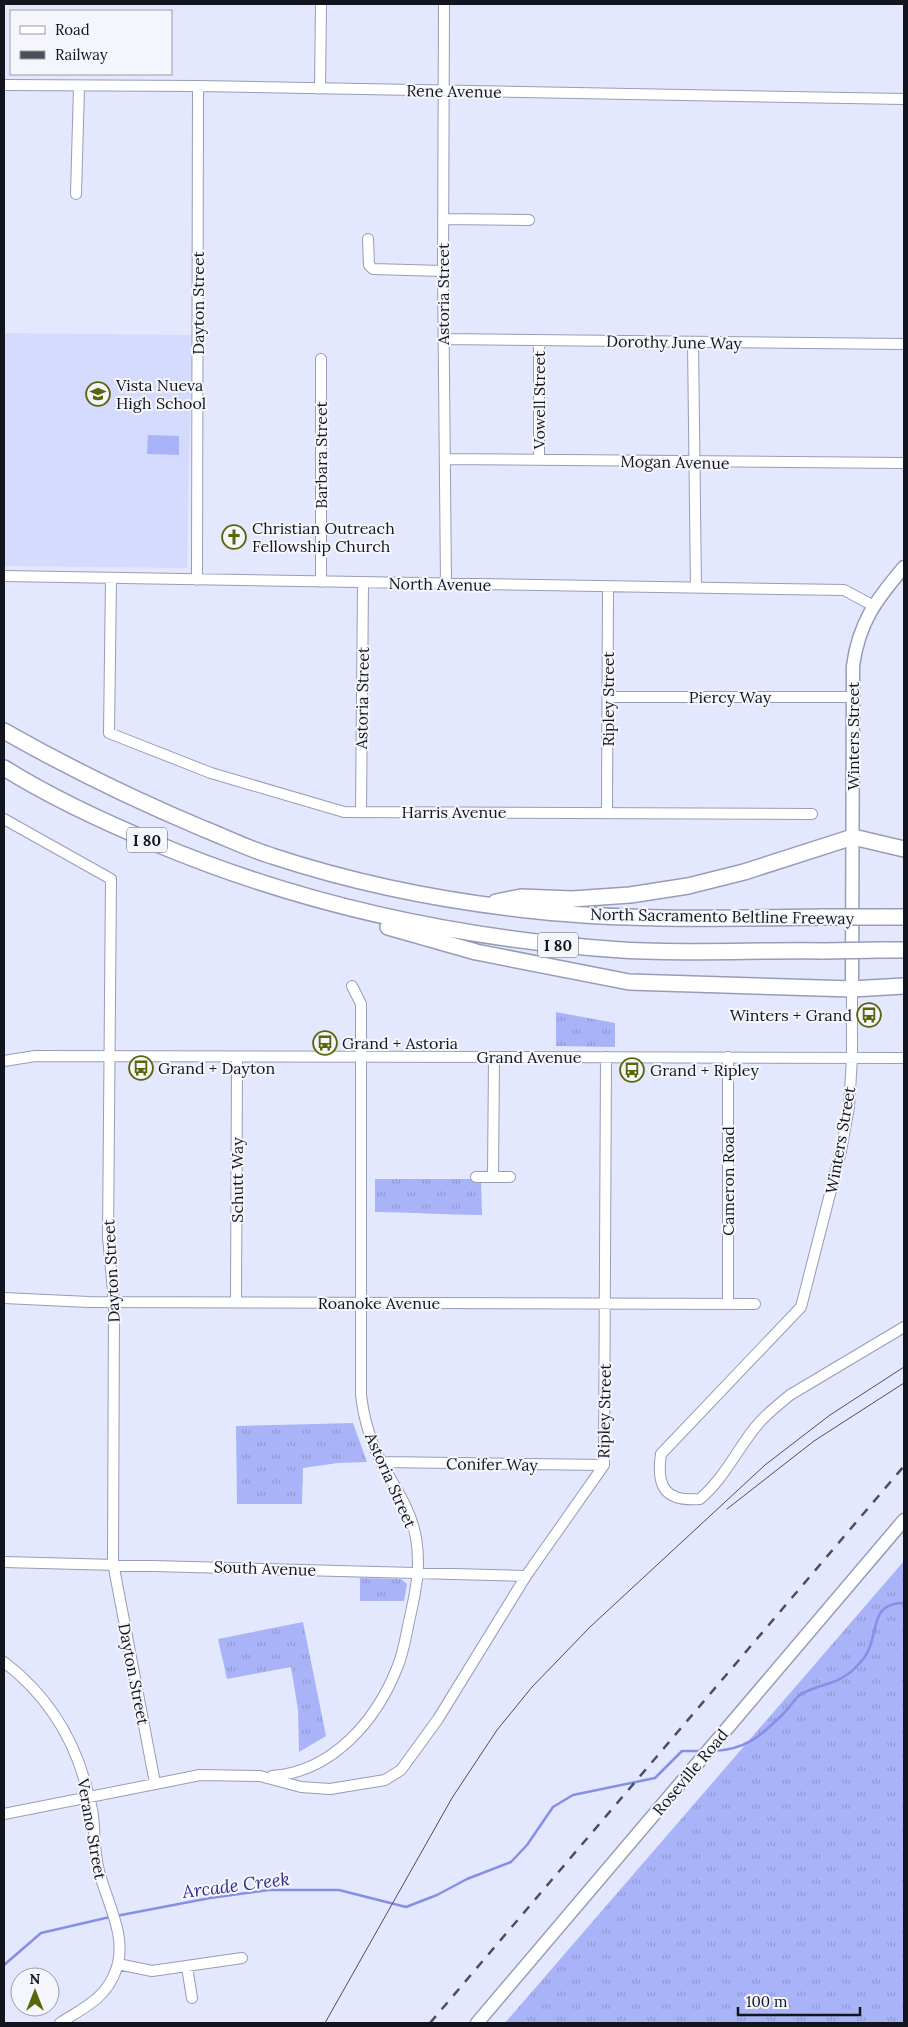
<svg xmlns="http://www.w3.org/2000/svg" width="908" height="2027" font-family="Lora,serif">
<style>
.built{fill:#d5dbfe}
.grass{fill:url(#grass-tufts)}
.garden{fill:#a9b3f7}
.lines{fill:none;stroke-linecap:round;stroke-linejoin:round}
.stream{stroke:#858fe6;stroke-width:2.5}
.minor-casing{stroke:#989cb6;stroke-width:12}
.major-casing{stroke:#989cb6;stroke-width:15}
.highway-casing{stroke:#989cb6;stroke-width:18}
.minor{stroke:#fff;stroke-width:10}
.major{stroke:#fff;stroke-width:12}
.highway{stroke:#fff;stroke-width:15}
.tram{stroke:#4c4e5b;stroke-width:1}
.rail{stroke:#4c4e5b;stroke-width:2.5;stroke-dasharray:9 9;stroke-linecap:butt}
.highway-bridge-casing{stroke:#989cb6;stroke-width:18;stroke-linecap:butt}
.highway-bridge{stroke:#fff;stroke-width:15}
.labels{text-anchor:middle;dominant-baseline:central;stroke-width:4;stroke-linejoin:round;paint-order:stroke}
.shield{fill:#f5f6fc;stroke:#575861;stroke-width:1}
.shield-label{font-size:15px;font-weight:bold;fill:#13151e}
.street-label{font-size:16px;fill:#13151e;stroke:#f5f6fc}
.poi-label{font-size:16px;fill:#13151e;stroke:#f5f6fc;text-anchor:start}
.water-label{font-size:18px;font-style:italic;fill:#332e92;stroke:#f5f6fc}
</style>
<defs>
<pattern id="grass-tufts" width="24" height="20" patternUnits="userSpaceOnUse" patternTransform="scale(1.25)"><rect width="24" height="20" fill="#a9b3f7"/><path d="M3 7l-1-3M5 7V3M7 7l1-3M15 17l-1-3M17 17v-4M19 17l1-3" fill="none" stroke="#9199d3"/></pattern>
</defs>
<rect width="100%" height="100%" fill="#e4e8fe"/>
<path class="built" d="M4 333 192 335 187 568 4 566Z"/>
<path class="grass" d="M556 1012 615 1023V1047L556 1046Z
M375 1179H481L482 1215C445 1215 412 1212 375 1212Z
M353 1423 367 1462 338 1463 303 1468 302 1504H237L236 1426Z
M904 1561V2023H505Z
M360 1578 401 1579 407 1584 404 1601H360Z
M303 1622 326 1736 299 1752 298 1710 291 1667 227 1679 218 1639Z"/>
<path class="garden" d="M148 435 179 436V455L147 454Z"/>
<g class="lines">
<path class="stream" d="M713 1751C745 1750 761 1736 783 1714 789 1709 794 1699 801 1694 819 1684 840 1684 855 1668 860 1663 867 1655 869 1649 878 1627 872 1603 904 1603
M116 1916 210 1898 269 1890H339L406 1907 437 1895 467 1879 511 1862 527 1845 553 1807 573 1795 655 1778 682 1751H703
M4 1965 41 1933 110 1917"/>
<g class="minor-casing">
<path id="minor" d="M444 4 443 271 446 584
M4 85 198 86 904 99
M320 89 321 4
M76 194 79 87
M444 219 529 220
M368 239 369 265 373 269 443 271
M443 339 904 344
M539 340V460
M693 342 696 588
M321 359V582
M445 459 904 463
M4 576 844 590 872 605
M111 578 109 733 211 773 344 812 812 814
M197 580 198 86
M608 697H853
M361 812 363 583
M607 812 608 587
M4 819 111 879 108 1237 114 1302 113 1563 155 1783
M852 989V1058L849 1107 841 1151 801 1307 661 1454C656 1487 665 1502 700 1499 720 1482 731 1461 746 1440 758 1421 773 1409 790 1395L904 1327
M4 1061 35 1056 904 1058
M476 1177H510
M493 1177 494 1057
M4 1298 89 1302 755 1304
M236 1302 237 1057
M728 1304V1057
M381 1462 604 1465
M4 1562 526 1576
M4 1662C46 1694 74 1738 87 1789 89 1798 92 1807 93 1815 95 1834 94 1852 99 1871 107 1903 128 1937 116 1970 106 1999 83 2008 60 2023
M272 1776C332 1772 376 1721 397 1668 404 1652 406 1634 410 1617 416 1590 421 1566 416 1538 411 1509 395 1488 382 1463 370 1442 364 1419 361 1395V1004L352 986
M4 1814 200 1775 260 1776 301 1787 330 1789 385 1780 401 1770 438 1719 526 1576 604 1465 606 1057
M118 1964 152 1971 242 1958
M187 1967 192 1998"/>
</g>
<g class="major-casing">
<path id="major" d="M852 989 853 666C859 622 876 600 904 567
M477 2023 904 1520"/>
</g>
<g class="highway-casing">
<path id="highway" d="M4 731C69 768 135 800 204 829 227 838 249 849 272 856 357 884 448 902 537 911 632 921 729 918 824 917
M4 768C52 798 104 822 157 844 305 906 461 939 622 950 688 954 756 950 823 951
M496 902 521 897 572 899 630 895 688 886 744 872 853 837 904 849
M884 917H904
M388 927 476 952 629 982 852 989 904 986
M882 950H904"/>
</g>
<use href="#minor" class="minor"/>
<use href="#major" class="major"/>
<use href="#highway" class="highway"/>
<path class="tram" d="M727 1509 814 1441 904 1383
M325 2023 452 1798 497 1730 532 1687 590 1627 765 1465 830 1415 904 1367"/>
<path class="rail" d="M430 2023 904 1466"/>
<g class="highway-bridge-casing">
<path id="highway-bridge" d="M824 917H884
M823 951 882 950"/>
</g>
<use href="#highway-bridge" class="highway-bridge"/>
</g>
<defs>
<g id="school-ring" transform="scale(1.25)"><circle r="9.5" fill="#f5f6fc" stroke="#5a660a" stroke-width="1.5"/><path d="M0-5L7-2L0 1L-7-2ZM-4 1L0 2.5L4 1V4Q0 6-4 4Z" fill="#5a660a"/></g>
<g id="church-ring" transform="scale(1.25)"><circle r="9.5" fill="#f5f6fc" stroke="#5a660a" stroke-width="1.5"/><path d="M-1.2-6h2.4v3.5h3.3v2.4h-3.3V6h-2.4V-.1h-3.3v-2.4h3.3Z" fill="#5a660a"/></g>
<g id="bus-ring" transform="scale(1.25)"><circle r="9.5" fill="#f5f6fc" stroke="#5a660a" stroke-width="1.5"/><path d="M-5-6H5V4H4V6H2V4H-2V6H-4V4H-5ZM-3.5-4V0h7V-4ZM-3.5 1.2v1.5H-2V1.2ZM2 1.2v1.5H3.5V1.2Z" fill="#5a660a"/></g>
</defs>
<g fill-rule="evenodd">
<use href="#school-ring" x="98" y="394"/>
<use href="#church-ring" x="234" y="537"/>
<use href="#bus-ring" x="869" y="1015"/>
<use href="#bus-ring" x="325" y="1043"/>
<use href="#bus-ring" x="141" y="1068"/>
<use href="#bus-ring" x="632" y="1070"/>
</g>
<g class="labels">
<g class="shield">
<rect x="127" y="827.5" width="40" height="25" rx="4"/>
<rect x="538" y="932.5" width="40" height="25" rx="4"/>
</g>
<g class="shield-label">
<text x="147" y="840">I 80</text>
<text x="558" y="945">I 80</text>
</g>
<g class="street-label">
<text transform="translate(454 91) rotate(1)">Rene Avenue</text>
<text transform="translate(443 294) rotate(-90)">Astoria Street</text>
<text transform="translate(198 303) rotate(-90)">Dayton Street</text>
<text transform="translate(674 342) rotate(1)">Dorothy June Way</text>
<text transform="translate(539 400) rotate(-90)">Vowell Street</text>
<text transform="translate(321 455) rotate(-90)">Barbara Street</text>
<text transform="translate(675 462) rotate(1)">Mogan Avenue</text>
<text transform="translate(440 584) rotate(1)">North Avenue</text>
<text x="730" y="697">Piercy Way</text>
<text transform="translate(362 698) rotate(-89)">Astoria Street</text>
<text transform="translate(608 699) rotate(-90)">Ripley Street</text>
<text transform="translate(853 736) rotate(-90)">Winters Street</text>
<text x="454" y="812">Harris Avenue</text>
<text transform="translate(722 916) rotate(1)">North Sacramento Beltline Freeway</text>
<text x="529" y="1057">Grand Avenue</text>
<text transform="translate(840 1140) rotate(-80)">Winters Street</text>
<text transform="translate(237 1180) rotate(-90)">Schutt Way</text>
<text transform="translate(728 1181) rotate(-90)">Cameron Road</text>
<text transform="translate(111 1271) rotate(-93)">Dayton Street</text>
<text x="379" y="1303">Roanoke Avenue</text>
<text transform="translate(604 1411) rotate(-89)">Ripley Street</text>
<text transform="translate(492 1464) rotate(1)">Conifer Way</text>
<text transform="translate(391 1480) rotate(66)">Astoria Street</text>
<text transform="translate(265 1568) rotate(2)">South Avenue</text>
<text transform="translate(134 1674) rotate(79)">Dayton Street</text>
<text transform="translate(690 1772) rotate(-50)">Roseville Road</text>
<text transform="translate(92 1829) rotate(80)">Verano Street</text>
</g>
<g class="poi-label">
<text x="116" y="385">Vista Nueva<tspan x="116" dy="18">High School</tspan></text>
<text x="252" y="528">Christian Outreach<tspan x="252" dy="18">Fellowship Church</tspan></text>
<text x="852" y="1015" text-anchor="end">Winters + Grand</text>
<text x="342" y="1043">Grand + Astoria</text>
<text x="158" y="1068">Grand + Dayton</text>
<text x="650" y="1070">Grand + Ripley</text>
</g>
<g class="water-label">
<text transform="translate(236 1885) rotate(-7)">Arcade Creek</text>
</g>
</g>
<rect width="908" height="2027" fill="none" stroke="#13151e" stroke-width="10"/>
<rect x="10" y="10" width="162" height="65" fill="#f5f6fc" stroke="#9b9ca3"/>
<rect x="20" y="26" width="25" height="8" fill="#ffffff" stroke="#9b9ca3"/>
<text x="55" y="35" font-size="15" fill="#13151e">Road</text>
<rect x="20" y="51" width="25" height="8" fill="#4c4e5b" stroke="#9b9ca3"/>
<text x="55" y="60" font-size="15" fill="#13151e">Railway</text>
<g transform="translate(35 1992)"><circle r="24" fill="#f5f6fc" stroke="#9b9ca3"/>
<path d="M0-4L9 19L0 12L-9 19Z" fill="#5a660a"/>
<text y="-8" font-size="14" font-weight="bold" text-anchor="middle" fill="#13151e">N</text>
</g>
<path d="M738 2007v8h122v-8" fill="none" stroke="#13151e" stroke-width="2.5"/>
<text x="746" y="2007" font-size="15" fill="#13151e" stroke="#f5f6fc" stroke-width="4" paint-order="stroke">100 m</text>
</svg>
